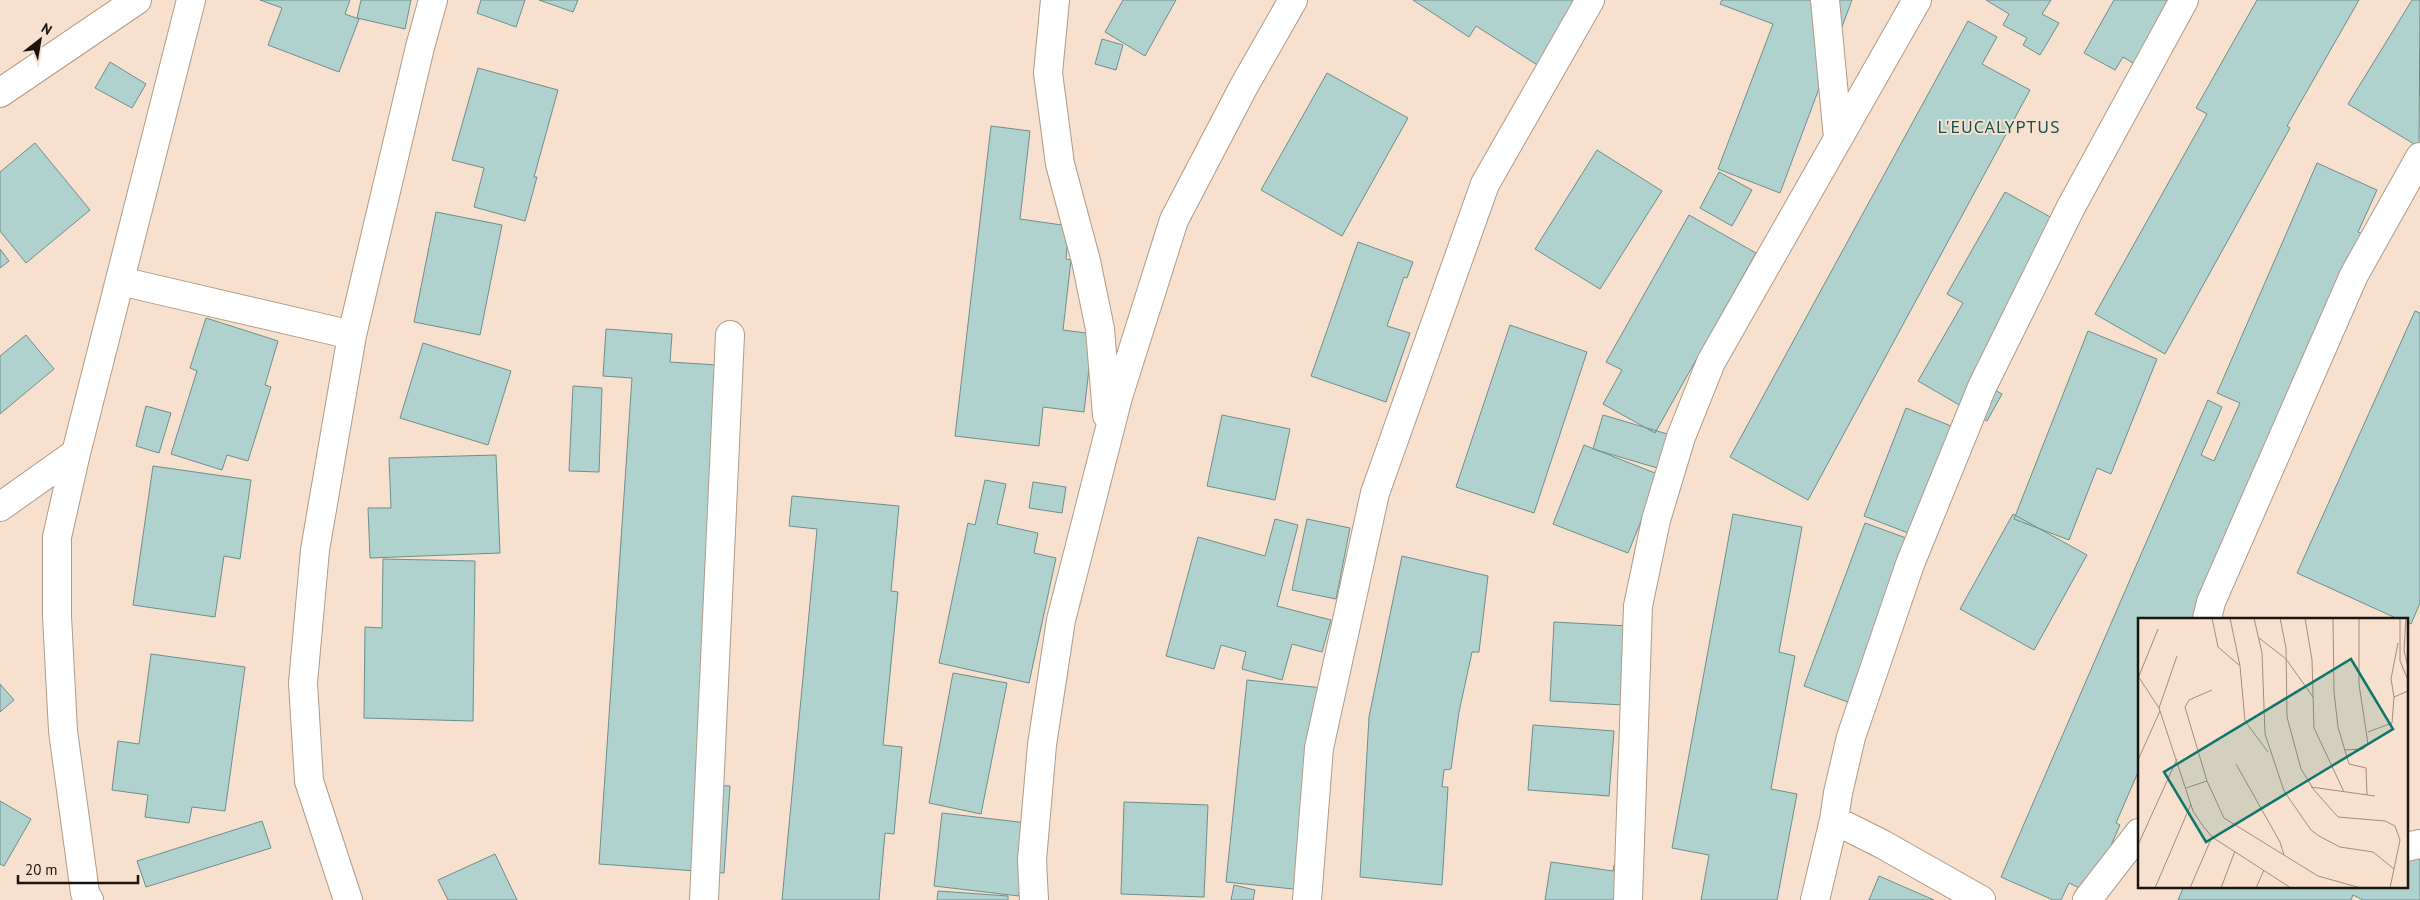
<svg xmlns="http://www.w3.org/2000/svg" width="2420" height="900" font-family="'PT Sans',sans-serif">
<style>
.building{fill:#b0d2cf;stroke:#6e8e8c}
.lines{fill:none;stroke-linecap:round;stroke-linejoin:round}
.street-casing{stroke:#b09a88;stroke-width:30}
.street{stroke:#fff;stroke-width:28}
.labels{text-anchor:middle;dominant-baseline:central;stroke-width:4;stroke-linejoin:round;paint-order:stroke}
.neighbourhood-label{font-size:18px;letter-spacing:1px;fill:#14514e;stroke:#f7e0cd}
.inset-road{fill:none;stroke:#9f8e81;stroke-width:1}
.view{fill:#0f766e;fill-opacity:0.15;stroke:#0f766e;stroke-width:2.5}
.inset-edge{fill:none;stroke:#1c140e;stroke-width:2.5}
</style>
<rect width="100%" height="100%" fill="#f7e0cd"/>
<path class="building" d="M260 0H350L345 14 359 19 339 72 268 45 282 8Z
M361 0H411L405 29 357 18Z
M481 0H525L516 27 477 13Z
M539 0H578L573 12Z
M1123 0H1176L1145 56 1105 32Z
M1413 0H1582L1539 66 1476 26 1469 37Z
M1722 0H1852L1780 193 1718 169 1773 24 1720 4Z
M1986 0H2051L2042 14 2059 23 2040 55 2023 45 2027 38 2003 25 2009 14Z
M2114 0H2182L2143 69 2123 57 2115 70 2084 53Z
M2257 0H2359L2287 126 2290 128 2165 354 2095 314 2207 114 2196 108Z
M2412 0H2420L2419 147 2348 104Z
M1968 21 1997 37 1982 64 2030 90 1808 500 1730 457Z
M1102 39 1123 45 1116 70 1095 64Z
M110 62 146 84 132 108 95 88Z
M478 68 558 90 534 177H537L525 221 474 207 484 168 452 160Z
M1327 73 1408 118 1342 236 1261 190Z
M991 126 1030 131 1020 219 1069 226 1066 259 1071 260 1063 330 1093 334 1084 412 1043 407 1039 446 955 436Z
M35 143 90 210 26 263 0 231V172Z
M1597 150 1662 191 1600 289 1535 249Z
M2317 163 2377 190 2358 232 2370 237 2204 619H2139V770L2116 823 2120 825 2090 893 2069 883 2061 900H2053L2001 877 2208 400 2222 407 2201 455 2214 461 2240 403 2217 393Z
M1719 172 1752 190 1732 226 1700 208Z
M2005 192 2063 224 1987 386 2002 394 1987 421 1918 381 1963 303 1947 294Z
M436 212 502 225 480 335 414 322Z
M1689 215 1756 253 1655 433 1603 404 1622 370 1606 362Z
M1358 242 1413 262 1407 278 1404 277 1387 326 1410 333 1386 402 1311 376Z
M0 249 9 261 0 268Z
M2415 311 2420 313V603L2411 624 2406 622V619H2398L2297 573Z
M206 318 278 341 265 385 271 387 248 461 227 455 222 470 171 454 197 371 190 368Z
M1510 325 1587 352 1534 513 1456 487Z
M606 329 672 334 670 362 733 366 704 785 730 786 724 873 599 864 632 378 603 376Z
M2088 331 2157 359 2111 474 2097 468 2069 540 2014 519Z
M26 335 54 369 0 414V356Z
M423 343 511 371 488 445 400 418Z
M573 386 602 388 599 472 569 471Z
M146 406 171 413 159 453 136 446Z
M1906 408 1971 434 1929 541 1864 516Z
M1222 415 1290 429 1275 500 1207 486Z
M1603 415 1674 436 1664 470 1593 449Z
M1584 445 1660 475 1628 553 1553 524Z
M496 455 500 553 370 558 368 508H391L389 458Z
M153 466 251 480 240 559 224 556 215 617 133 605Z
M985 480 1006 484 997 524 1038 533 1034 553 1056 558 1029 683 939 663 968 523 975 525Z
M1033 482 1066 487 1062 513 1029 508Z
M792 496 899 506 891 591 898 592 883 745 902 747 894 834 885 833 879 900H782L817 529 789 526Z
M1733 514 1802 527 1779 652 1795 656 1771 789 1797 794 1777 900H1701L1709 855 1672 848Z
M2013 514 2087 555 2034 650 1960 609Z
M1275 519 1298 525 1277 606 1331 620 1322 652 1292 644 1282 680 1242 669 1246 652 1221 645 1214 669 1166 656 1198 537 1265 556Z
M1307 519 1350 528 1336 599 1292 590Z
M1865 523 1928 546 1856 705 1804 686Z
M1402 556 1488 576 1479 652H1472L1459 712 1451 769 1444 770 1442 787H1448L1442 885 1360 877 1369 717Z
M383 559 475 561 473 721 364 718 365 627 382 628Z
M1554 622 1628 626 1623 705 1550 701Z
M151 654 245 667 225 811 192 807 189 823 145 817 148 795 112 790 118 741 139 744Z
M953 673 1007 683 981 814 929 803Z
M1247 680 1323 688 1303 890 1226 882Z
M0 684 14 700 0 712Z
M1533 725 1614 731 1609 796 1528 790Z
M0 801 31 819 4 866 0 864Z
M1124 802 1208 805 1204 897 1121 894Z
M942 813 1027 823 1019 896 934 886Z
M262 821 271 848 146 887 137 861Z
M495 854 517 900H448L438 880Z
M2406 854 2420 860V900H2363L2353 895 2351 900H2178L2184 886H2354L2358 888 2359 886H2406Z
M1551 862 1613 871 1614 865 1636 869 1631 900H1545Z
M1879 876 1934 900H1869Z
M1234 885 1255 890 1253 900H1231Z
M938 891 1008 896V900H937Z"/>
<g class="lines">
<g class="street-casing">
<path id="street" d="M1055 0 1048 73 1060 164 1086 261 1100 329 1107 415
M1825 0 1838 138
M0 93 137 0
M120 281 352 335
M0 507 76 453
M2207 619 2211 602 2354 275 2420 157
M1834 820 1882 844 1981 900
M2406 847 2420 844
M89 900 85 893 63 731 57 616V537L76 453 191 0
M348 900 309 781 303 683 315 550 352 335 420 47 433 0
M704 900 730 335
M1034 900 1032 860 1042 745 1061 620 1118 397 1174 220 1244 86 1293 0
M1307 900 1319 748 1375 493 1485 184 1590 0
M1628 900 1638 606 1656 520 1681 437 1711 362 1917 0
M1815 900 1834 820 1838 793 1851 737 1910 564 1982 387 2071 207 2184 0
M2087 900 2139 833"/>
</g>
<use href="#street" class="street"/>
</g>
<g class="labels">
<g class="neighbourhood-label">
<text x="1999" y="126">L'EUCALYPTUS</text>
</g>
</g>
<g transform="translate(2138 618)">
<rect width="270" height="270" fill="#f7e0cd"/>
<path class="inset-road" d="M74 0 80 29 101 47M92 0 102 48 107 103 130 134M116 0 124 35 127 116 146 173 173 212 181 218 202 229 235 234 256 251M142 0 148 30 149 99 163 151 176 172 200 199 247 203 257 208 262 222 252 270M167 0 174 42 176 110 206 174M195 0 196 74 200 109 211 146 228 150 229 177M262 0V43L270 62M268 0 266 32 270 50M121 20 148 41 175 79M0 58 21 90 55 193 65 208 74 219 153 270M1 58 20 11M74 72 51 82 47 89 69 163 86 200 180 258 223 270M256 79 253 61 260 25M21 90 39 38M230 114 254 105 256 79 270 73M206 132 225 131 230 126 221 66V0M0 142 22 93M98 146 142 224 146 237M173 169 237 178M48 170 69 163M0 227 39 141M17 270 53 186M52 270 74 219M83 270 97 233M118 270 126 252"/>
<path class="view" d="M213 41 255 111 68 224 26 154Z"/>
<rect width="270" height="270" class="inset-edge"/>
</g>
<g transform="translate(40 40) rotate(31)" stroke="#f7e0cd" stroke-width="4" paint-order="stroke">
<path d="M0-4L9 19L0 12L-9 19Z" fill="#1c140e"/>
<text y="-8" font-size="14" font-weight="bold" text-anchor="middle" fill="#1c140e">N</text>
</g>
<path d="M18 875v8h120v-8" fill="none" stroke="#1c140e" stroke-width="2.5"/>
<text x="25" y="875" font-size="15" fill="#1c140e" stroke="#f7e0cd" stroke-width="4" paint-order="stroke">20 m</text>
</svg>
